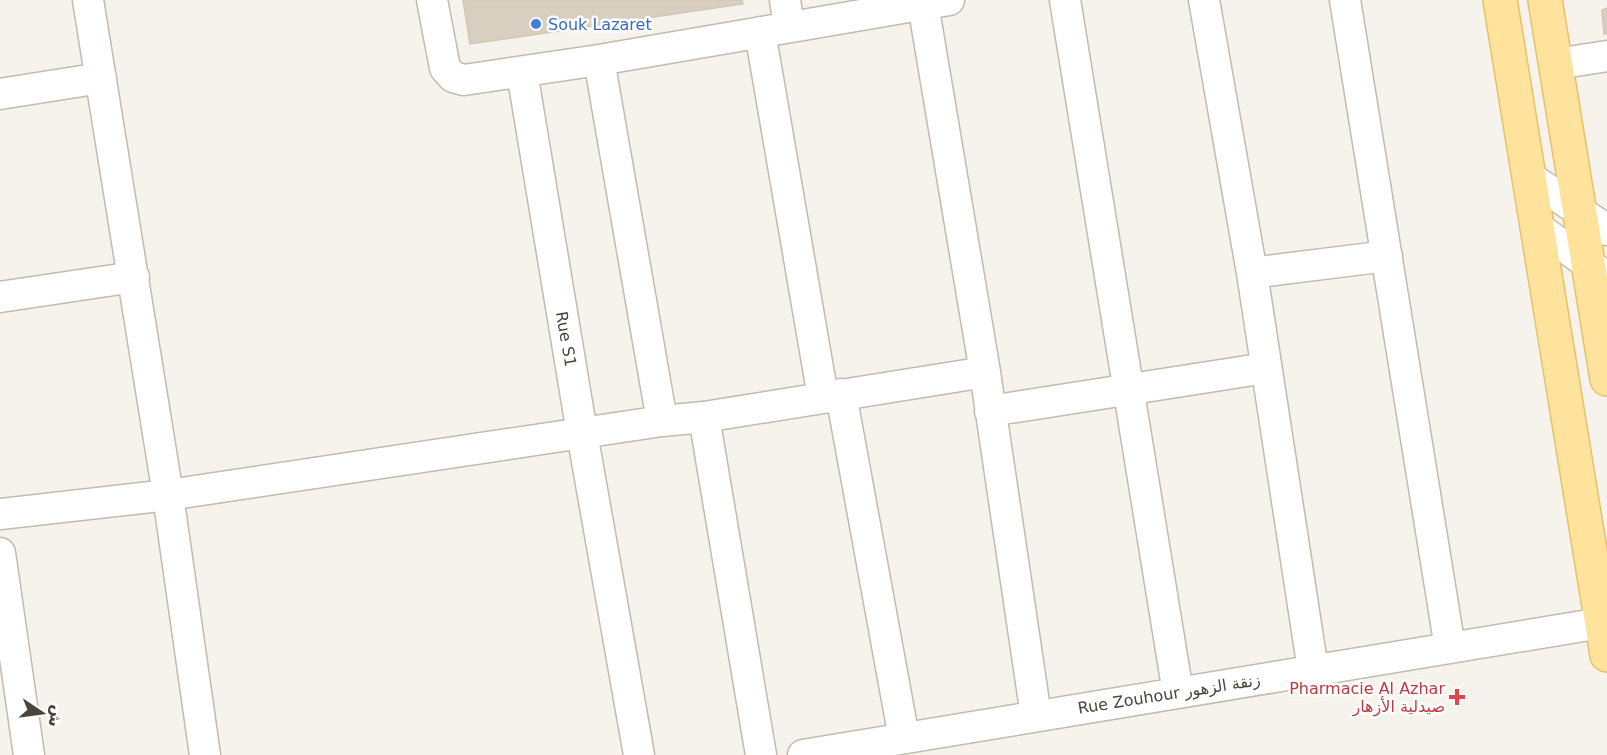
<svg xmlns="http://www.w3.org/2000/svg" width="1607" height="755" font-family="'DejaVu Sans','Noto Sans Arabic',sans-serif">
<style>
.building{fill:#d8cfc1;stroke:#d3c7b4;stroke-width:1.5}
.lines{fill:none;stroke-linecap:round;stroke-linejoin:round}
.minor-casing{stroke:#c2bbae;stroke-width:33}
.major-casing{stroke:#e6c16a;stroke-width:36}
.minor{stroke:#fff;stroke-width:30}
.major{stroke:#ffe39c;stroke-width:33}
.shop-dot{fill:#3f7fe0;stroke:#fff;stroke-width:2}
.health-dot{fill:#e0444e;stroke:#fff;stroke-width:2}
.labels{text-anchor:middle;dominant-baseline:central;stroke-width:5;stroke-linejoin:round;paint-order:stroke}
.shop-label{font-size:16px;fill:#366cbe;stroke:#fff;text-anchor:start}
.street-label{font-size:16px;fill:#4b4439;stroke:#fff}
.health-label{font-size:16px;fill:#be3a42;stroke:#fff;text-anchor:end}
</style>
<rect width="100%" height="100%" fill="#f6f3ec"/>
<path class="building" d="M463 0H742L743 4 470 44Z
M1607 8V34H1604L1602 10Z"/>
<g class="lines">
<g class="minor-casing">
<path id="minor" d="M88 0 168 495 205 755
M432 0 445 68 453 77 464 80 599 60 949 0
M785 0 789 27
M1065 0 1178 693
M1204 0 1252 273 1313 670
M1345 0 1450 648
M923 4 985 372 1036 716
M760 32 823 397
M599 60 662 421
M1556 64 1607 56
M522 72 582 433 639 755
M0 94 101 78
M1528 176 1607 230
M1537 227 1602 274
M1252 273 1387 256
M0 297 134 277
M841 394 904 738
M990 411 1266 368
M704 417 761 755
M0 514 168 495 662 421 704 417 985 372
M0 553 29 755
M803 755 1607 622"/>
</g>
<g class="major-casing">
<path id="major" d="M1500 0 1607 655
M1545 0 1607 379"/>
</g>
<use href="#minor" class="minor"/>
<use href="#major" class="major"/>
</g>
<circle class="shop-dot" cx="536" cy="24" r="6"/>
<path class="health-dot" d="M1454 688h6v6h6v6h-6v6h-6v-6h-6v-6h6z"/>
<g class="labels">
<g class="shop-label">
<text x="548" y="24">Souk Lazaret</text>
</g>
<g class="street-label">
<text transform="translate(566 339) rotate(80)">Rue S1</text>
<text transform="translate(1169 694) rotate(-9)">Rue Zouhour زنقة الزهور</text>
</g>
<g class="health-label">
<text x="1445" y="688">Pharmacie Al Azhar<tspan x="1445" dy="18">صيدلية الأزهار</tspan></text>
</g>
</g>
<g transform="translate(42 713) rotate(103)" stroke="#ffffff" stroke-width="4.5" paint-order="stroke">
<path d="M0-4.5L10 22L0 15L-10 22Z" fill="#4b4439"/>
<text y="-9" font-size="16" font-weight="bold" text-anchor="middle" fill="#4b4439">ش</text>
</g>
</svg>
